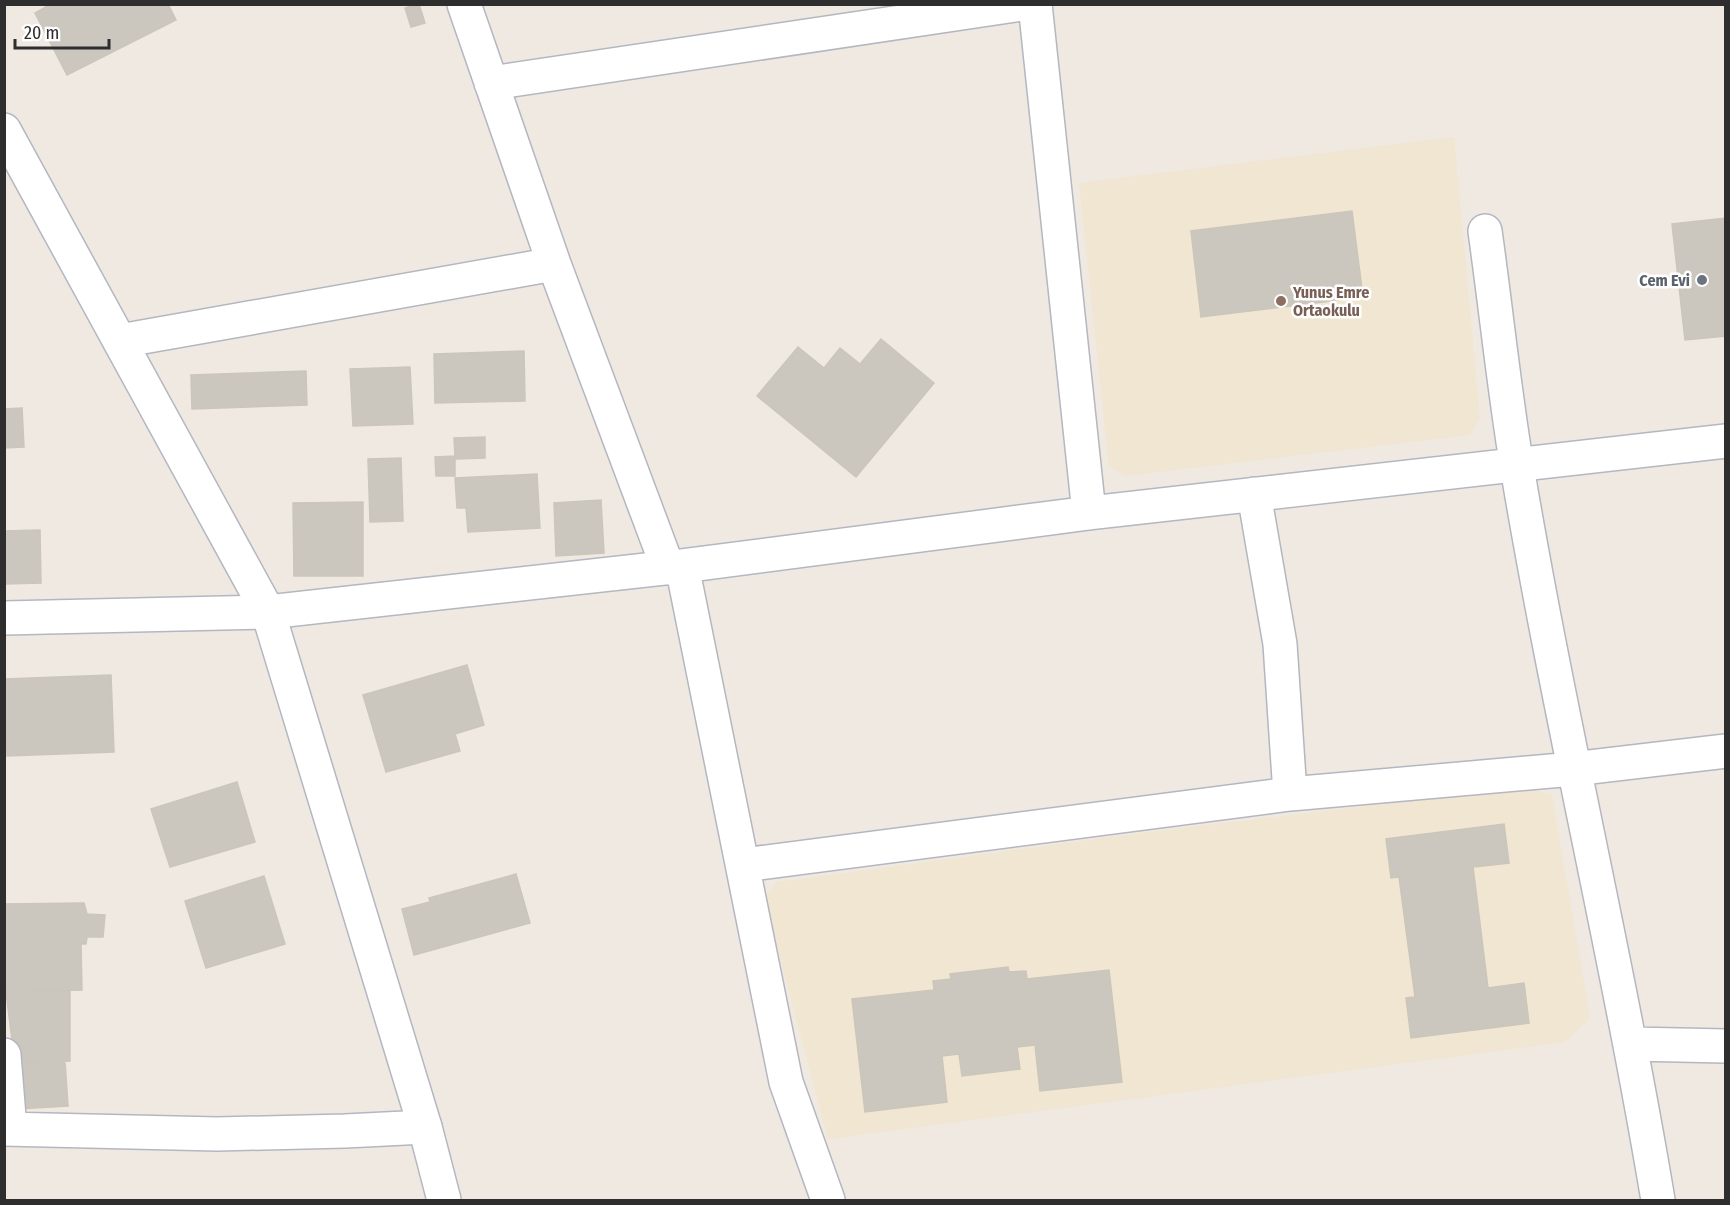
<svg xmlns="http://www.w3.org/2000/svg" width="1730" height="1205" font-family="'Fira Sans Condensed',sans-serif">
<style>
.education{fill:#f0e6d1}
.building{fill:#cbc7bf;stroke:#cbc5ba;stroke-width:1.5}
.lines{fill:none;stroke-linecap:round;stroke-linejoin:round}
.street-casing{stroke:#b4b7c1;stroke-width:36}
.secondary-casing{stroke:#b4b7c1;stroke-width:36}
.street{stroke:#fff;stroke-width:33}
.secondary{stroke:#fff;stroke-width:33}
.worship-dot{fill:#6b7280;stroke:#fff;stroke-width:2}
.education-dot{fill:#8d6e63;stroke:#fff;stroke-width:2}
.labels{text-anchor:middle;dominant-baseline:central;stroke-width:5;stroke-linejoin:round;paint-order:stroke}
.worship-label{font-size:16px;font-weight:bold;fill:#5b616d;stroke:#fff;text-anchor:end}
.education-label{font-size:16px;font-weight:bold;fill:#785e54;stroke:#fff;text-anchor:start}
</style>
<rect width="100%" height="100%" fill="#efe9e1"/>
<path class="education" d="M1454 137 1480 419 1470 435 1125 476 1109 466 1079 183Z
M1524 787 1552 795 1590 1018 1565 1042 828 1139 764 897 777 882 1148 832Z"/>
<path class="building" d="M51 4H168L176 20 67 75 35 13Z
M419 4 425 23 411 27 405 8Z
M1352 211 1363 297 1201 317 1191 231Z
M1726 218V336L1685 340 1672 224Z
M881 339 934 383 856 477 757 396 798 347 824 368 840 348 860 364Z
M524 351 525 401 435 403 434 354Z
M410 367 413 424 353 426 350 369Z
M306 371 307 405 192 409 191 375Z
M22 408 24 447 4 448V409Z
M485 437V458L455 459V476H436L435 457 455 456 454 438Z
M401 458 403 521 370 522 368 459Z
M537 474 540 528 468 532 466 508H457L455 478Z
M601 500 604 553 556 556 554 503Z
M363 502V576H294L293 503Z
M40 530 41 583 4 584V531Z
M467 665 484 725 455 734 460 751 386 772 363 695Z
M111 675 114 752 7 756 4 679Z
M237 782 255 842 170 867 151 809Z
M1504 824 1509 863 1473 867 1488 988 1524 983 1529 1023 1411 1038 1406 998 1415 997 1399 877 1391 878 1386 839Z
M516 874 530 923 414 955 402 909 430 902 429 898Z
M264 876 285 944 206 968 185 901Z
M84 903 87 914 105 915 103 937H87L86 944H4V904Z
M4 944H81L82 990 6 992Z
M1008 967 1009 972 1026 971 1027 979 1109 970 1122 1082 1040 1091 1035 1045 1017 1047 1020 1069 962 1076 959 1054 942 1056 947 1102 865 1112 852 999 934 990 933 981 951 979 950 974Z
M70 991V1061L15 1064 6 992Z
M65 1061 68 1106 18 1109 15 1064Z"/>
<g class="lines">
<g class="street-casing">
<path id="street" d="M464 4 554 264 668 568
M1035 4 1089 513
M491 83 1022 4
M1485 231C1496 309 1504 389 1517 467 1558 712 1617 955 1658 1200
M120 341 554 264
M1254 494 1280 644 1290 794
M682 566 786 1082 828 1200
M4 618 268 612 682 566 1089 513 1726 441
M743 865 1290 794 1573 769 1726 751
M1632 1044 1726 1046
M4 1055 10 1129
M4 1129 217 1134 345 1131 425 1127"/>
</g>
<g class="secondary-casing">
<path id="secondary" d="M4 130 268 612 425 1127 444 1200"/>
</g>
<use href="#street" class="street"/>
<use href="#secondary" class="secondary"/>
</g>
<circle class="worship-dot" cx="1702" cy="280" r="6"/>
<circle class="education-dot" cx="1281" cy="301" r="6"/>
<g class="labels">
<g class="worship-label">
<text x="1690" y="280">Cem Evi</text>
</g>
<g class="education-label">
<text x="1293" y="292">Yunus Emre<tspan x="1293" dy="18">Ortaokulu</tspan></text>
</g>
</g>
<rect width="1730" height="1205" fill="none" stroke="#2e2e2e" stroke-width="12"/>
<path d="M15 39v9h94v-9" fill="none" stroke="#2e2e2e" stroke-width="3"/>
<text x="24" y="39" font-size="18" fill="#2e2e2e" stroke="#ffffff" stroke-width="4.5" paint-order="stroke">20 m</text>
</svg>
